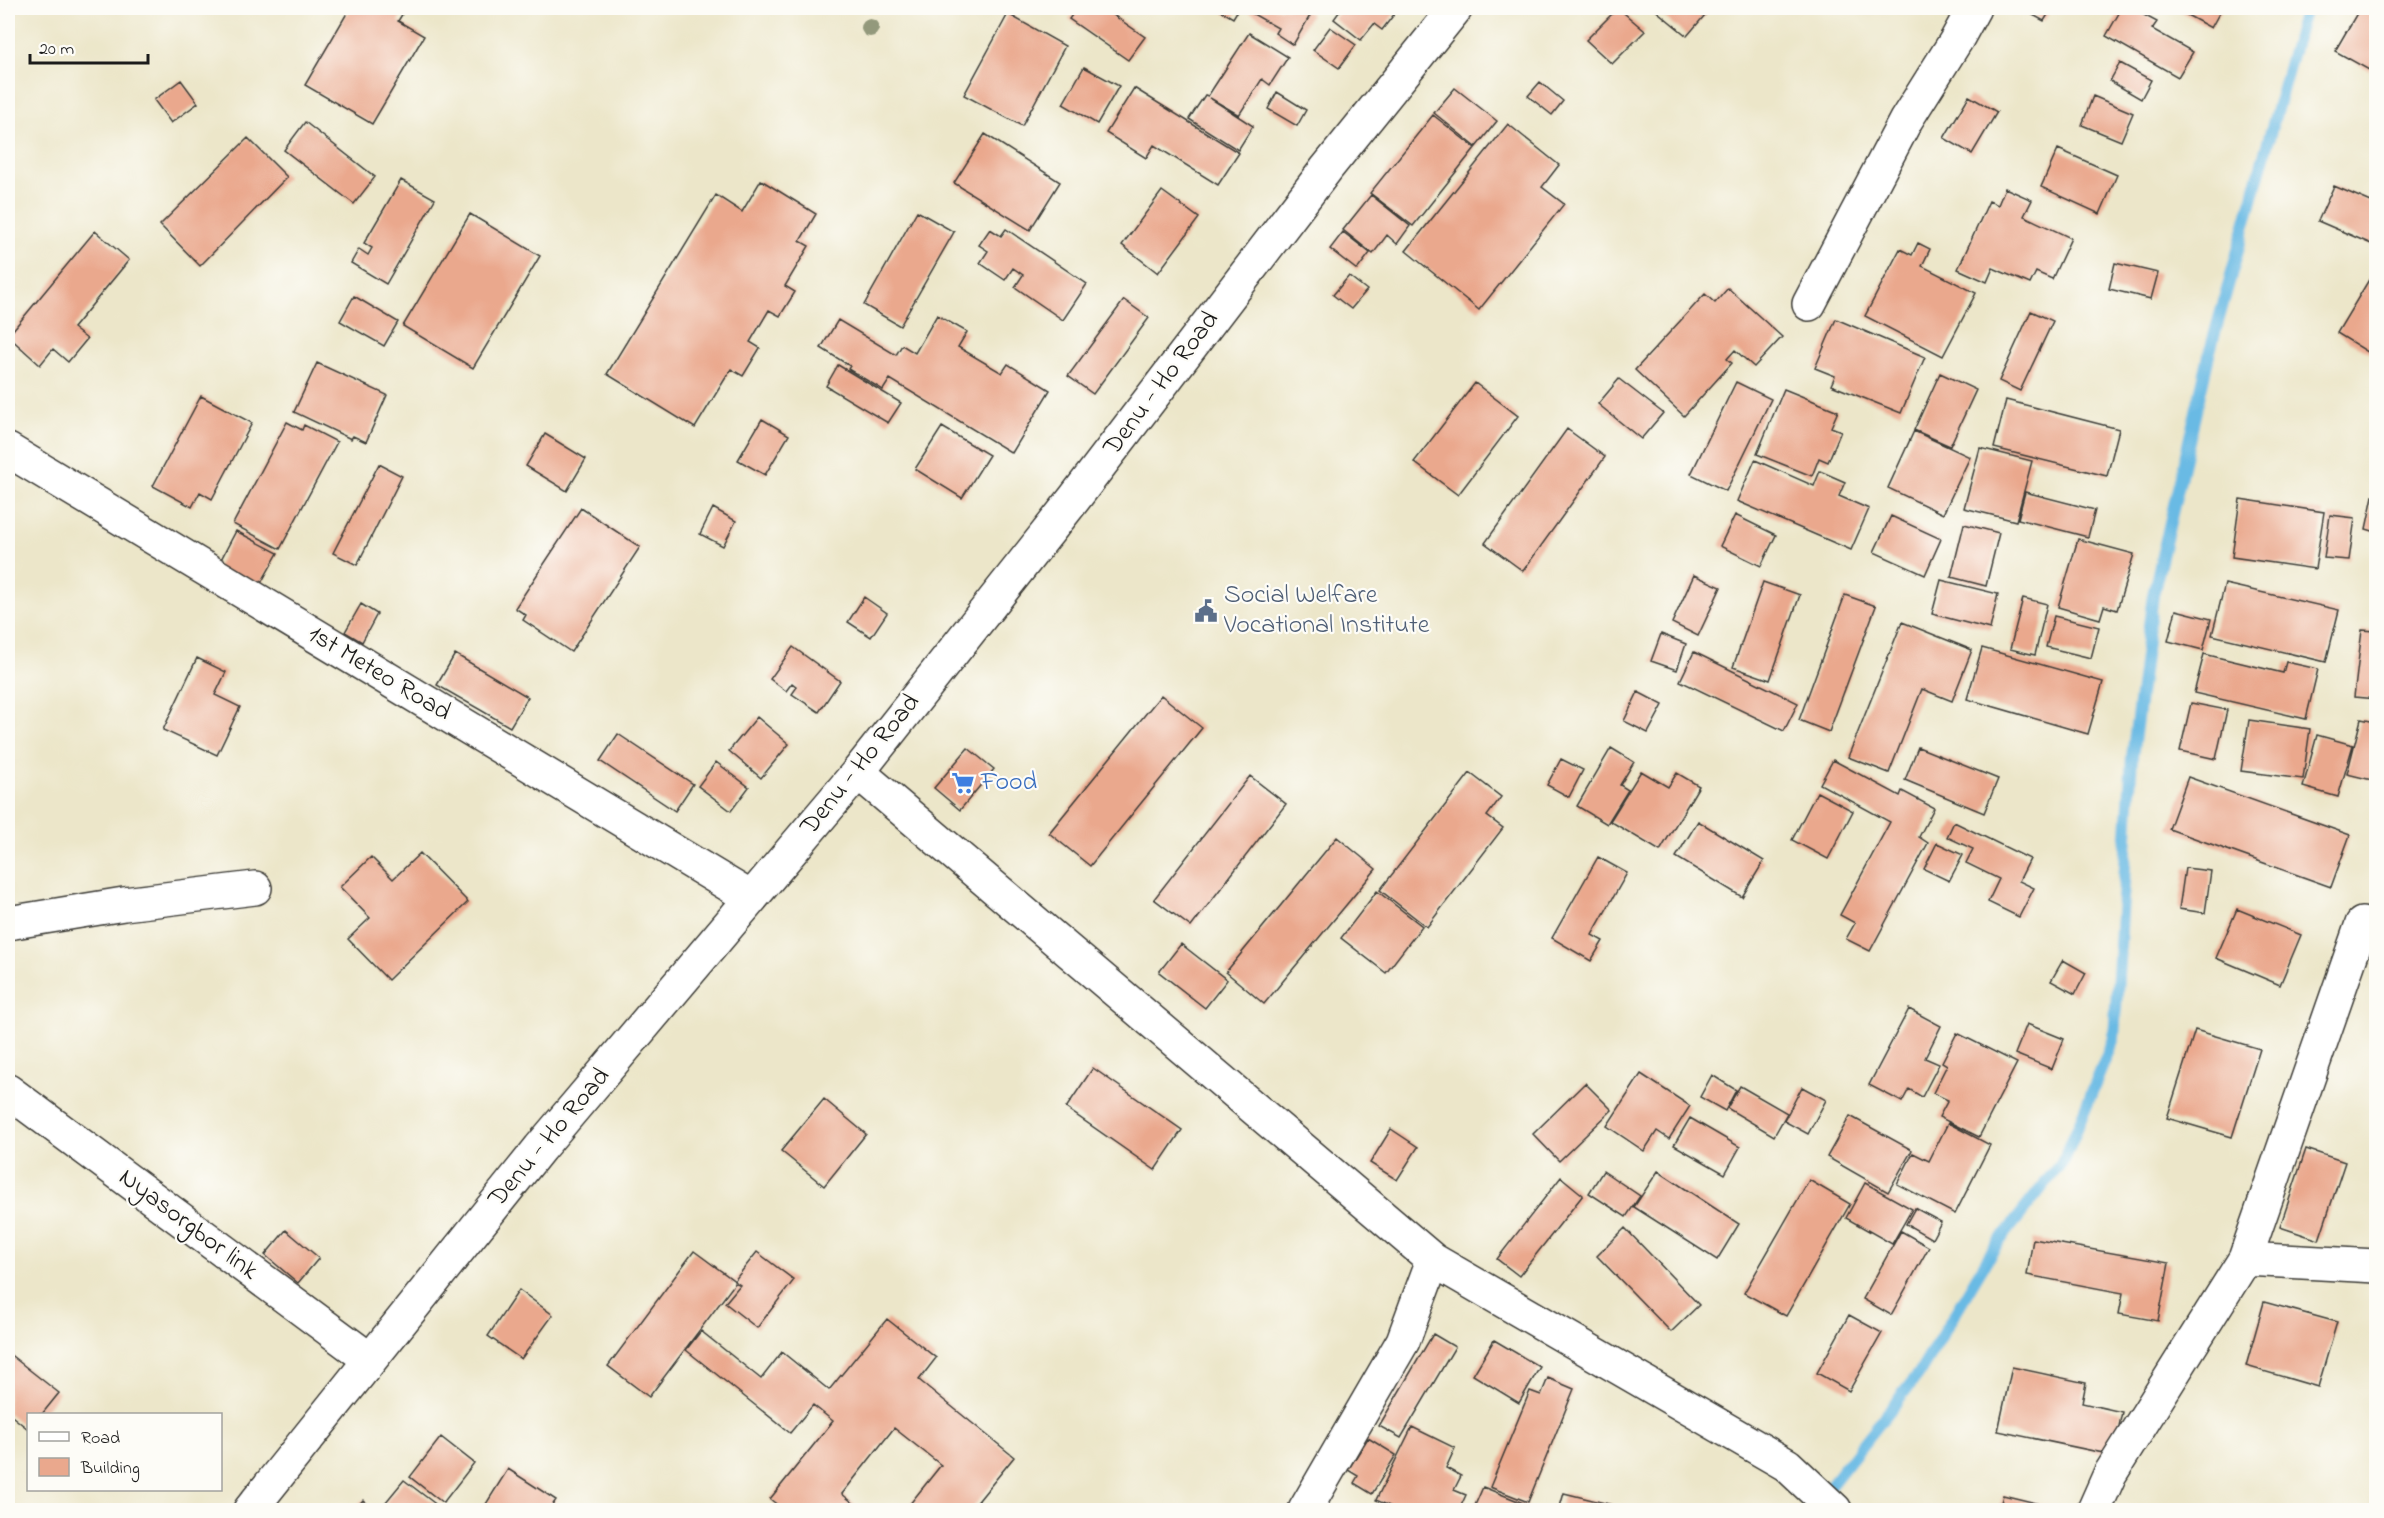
<svg xmlns="http://www.w3.org/2000/svg" width="2384" height="1518" font-family="'Indie Flower',sans-serif">
<style>
.lines{fill:none;stroke-linecap:round;stroke-linejoin:round}
.stream{stroke:#69bae4;stroke-width:12}
.building{fill:#eaa88d}
.minor-casing{stroke:#3b3a36;stroke-width:36}
.major-casing{stroke:#3b3a36;stroke-width:36}
.minor{stroke:#fff;stroke-width:33}
.major{stroke:#fff;stroke-width:33}
.tree{fill:#93997c}
.labels{text-anchor:middle;dominant-baseline:central;stroke-width:4.5;stroke-linejoin:round;paint-order:stroke}
.street-label{font-size:26px;fill:#1c1c1c;stroke:#fdfcf7}
.service-label{font-size:26px;fill:#4e5e75;stroke:#fdfcf7;text-anchor:start}
.shop-label{font-size:26px;fill:#366cbe;stroke:#fdfcf7;text-anchor:start}
</style>
<rect width="100%" height="100%" fill="#fdfcf7"/>
<filter id="ink" filterUnits="userSpaceOnUse"><feTurbulence type="fractalNoise" baseFrequency=".0167" numOctaves="2"/><feDisplacementMap in="SourceGraphic" scale="12" xChannelSelector="R" yChannelSelector="G"/><feConvolveMatrix kernelMatrix="1 2 1 2 8 2 1 2 1" color-interpolation-filters="sRGB"/></filter>
<filter id="wash" filterUnits="userSpaceOnUse"><feTurbulence type="fractalNoise" baseFrequency=".008" numOctaves="4" result="noise"/><feDisplacementMap in="SourceGraphic" scale="24" xChannelSelector="R" yChannelSelector="G"/><feGaussianBlur stdDeviation="1.35" result="paint"/><feColorMatrix in="noise" values="0 0 0 0 0 0 0 0 0 0 0 0 0 0 0 0 0 1.4 0 .05"/><feComposite in="paint" operator="in"/></filter>
<g filter="url(#wash)">
<rect width="100%" height="100%" fill="#ece6c9"/>
<g class="lines">
<path class="stream" d="M1811 1510 1920 1372 1992 1251 2065 1158 2114 1038 2132 757 2153 595 2210 351 2305 8"/>
</g>
<g id="blocks">
<path class="building" d="M350 8H406L398 21 424 36 372 124 305 85Z
M1077 8H1103L1145 37 1128 60 1069 19Z
M1216 8H1239L1233 18Z
M1247 8H1300L1311 14 1293 45 1275 33 1278 28 1246 10Z
M1342 8H1399L1382 30 1374 24 1361 40 1334 19Z
M1618 8 1645 31 1612 64 1586 40Z
M1653 8H1711L1687 36Z
M2020 8H2052L2044 21Z
M2122 8H2131L2157 22 2152 29 2193 52 2178 77 2106 36Z
M2174 8H2222L2211 28Z
M2360 8H2376V57L2369 70 2335 51Z
M1008 14 1065 46 1022 126 964 95Z
M1330 27 1356 45 1339 68 1313 50Z
M1249 33 1288 57 1270 85 1262 79 1239 115 1210 98 1253 126 1238 150 1189 119 1205 95 1208 96Z
M2120 63 2151 80 2141 99 2110 81Z
M1084 67 1119 86 1097 124 1063 104Z
M181 80 198 103 171 123 154 100Z
M1540 82 1563 101 1552 115 1528 96Z
M1134 88 1239 153 1218 185 1154 145 1146 158 1106 133Z
M1455 88 1497 121 1476 147 1434 113Z
M1277 92 1306 110 1297 126 1268 109Z
M1969 96 1997 112 1972 154 1944 138Z
M2093 96 2133 113 2121 141 2082 125Z
M1433 115 1475 148 1413 226 1370 193Z
M305 122 375 177 354 204 284 150Z
M1508 124 1559 165 1542 187 1564 204 1479 310 1406 251Z
M985 134 1060 182 1030 230 954 183Z
M248 138 287 177 200 266 160 225Z
M2058 149 2117 175 2100 214 2041 187Z
M401 180 435 199 386 284 351 263 359 249 368 255 372 248 364 243Z
M761 180 816 214 800 241 809 246 785 286 795 292 780 316 769 310 750 342 760 348 743 376 731 369 695 428 607 374 716 195 742 212Z
M2334 186 2376 204V246L2318 221Z
M2005 188 2032 200 2024 216 2071 238 2052 279 2036 272 2030 284 1993 268 1987 282 1958 269 1989 201 1998 205Z
M1162 191 1199 218 1158 273 1122 245Z
M1371 195 1410 226 1397 244 1387 235 1373 254 1343 230Z
M917 211 954 232 900 326 864 305Z
M470 214 540 256 473 368 403 326Z
M990 229 1001 236 1006 229 1087 284 1063 320 1015 287 1023 275 1013 268 1005 280 980 263 988 251 979 245Z
M95 231 129 260 73 328 87 339 68 362 53 349 40 365 8 336Z
M1343 232 1370 253 1357 270 1330 249Z
M1918 243 1930 249 1922 266 1976 293 1943 356 1865 316 1900 249 1912 255Z
M2115 263 2158 273 2151 299 2109 289Z
M2376 268V345L2371 354 2337 333Z
M1349 276 1367 290 1351 309 1333 295Z
M1728 288 1782 337 1754 367 1735 350 1727 359 1732 363 1684 416 1635 370 1705 294 1715 303Z
M354 296 398 322 384 346 340 321Z
M1124 300 1149 318 1093 394 1068 376Z
M2031 311 2053 321 2020 391 1999 381Z
M937 315 967 332 958 347 1002 373 1008 364 1050 390 1012 453 890 379 883 390 848 369 850 366 821 348 838 320 896 355 902 345 915 353Z
M1836 319 1925 357 1901 413 1831 385 1835 376 1815 368Z
M317 363 387 395 366 442 353 436 351 439 294 412Z
M838 365 901 403 888 423 826 386Z
M1940 373 1976 390 1950 446 1914 430Z
M1619 379 1663 413 1641 439 1598 404Z
M1736 382 1771 399 1726 491 1691 474Z
M1475 383 1518 416 1458 495 1414 462Z
M1784 389 1838 411 1831 427 1841 431 1828 462 1819 458 1812 476 1757 454Z
M201 396 252 423 212 499 200 492 192 507 153 486Z
M2006 400 2119 429 2107 476 1994 448Z
M762 419 789 435 765 475 738 460Z
M287 422 302 430 304 425 337 442 280 549 233 524Z
M942 427 989 455 962 498 915 469Z
M1567 429 1605 457 1523 571 1485 543Z
M1914 431 1970 457 1943 514 1888 488Z
M545 434 586 459 567 491 526 466Z
M1980 448 2032 461 2016 521 1964 508Z
M1755 460 1814 486 1820 471 1845 482 1839 496 1869 509 1851 550 1737 501Z
M379 464 402 476 357 565 333 553Z
M2025 492 2095 510 2088 537 2018 519Z
M2373 496 2376 497V532L2366 529Z
M2240 499 2324 512 2315 569 2232 557Z
M581 508 640 547 571 652 523 620 526 615 515 608Z
M713 508 736 521 723 546 700 534Z
M1735 515 1776 535 1761 566 1720 546Z
M2330 515 2355 518 2349 560 2324 558Z
M1891 516 1941 539 1925 575 1874 552Z
M1964 524 1999 533 1986 586 1951 577Z
M236 531 278 553 256 592 215 571Z
M2078 539 2134 554 2117 610 2104 606 2100 619 2058 607Z
M1694 575 1721 587 1698 636 1672 623Z
M1941 580 1998 594 1990 629 1932 614Z
M1763 582 1800 595 1770 680 1733 667Z
M2225 584 2339 610 2326 662 2212 635Z
M1845 595 1876 606 1829 732 1799 720Z
M864 597 887 613 871 637 848 622Z
M2023 598 2047 604 2035 655 2010 649Z
M361 604 377 614 362 642 345 632Z
M2176 610 2211 619 2203 650 2168 641Z
M2054 616 2099 627 2091 658 2046 647Z
M1902 622 1972 650 1952 701 1922 689 1889 773 1848 757Z
M2362 630 2376 631V699L2354 697Z
M1661 634 1686 644 1677 670 1651 661Z
M793 647 840 681 819 712 792 694 797 687 792 683 786 691 770 679Z
M1982 648 2103 682 2088 734 1967 699Z
M1694 652 1798 703 1784 731 1680 681Z
M455 654 528 697 510 727 437 685Z
M2204 654 2283 673 2286 662 2318 669 2306 719 2194 693Z
M197 658 226 672 215 695 240 707 217 755 163 730Z
M1638 692 1663 705 1648 733 1624 721Z
M1161 695 1202 728 1090 866 1049 833Z
M2191 703 2227 710 2216 759 2180 751Z
M757 717 789 744 761 778 729 751Z
M2361 719 2376 722V781L2347 774Z
M2249 720 2310 729 2303 779 2241 771Z
M618 734 693 784 675 811 600 761Z
M2317 735 2353 745 2338 797 2303 787Z
M1918 747 1998 779 1984 813 1905 780Z
M968 748 994 769 960 810 934 788Z
M1611 748 1634 762 1620 785 1628 790 1607 824 1577 806Z
M1561 759 1583 770 1569 797 1547 785Z
M1833 760 1900 796 1902 791 1934 808 1919 837 1928 843 1870 951 1846 939 1855 923 1840 915 1890 822 1820 784Z
M716 762 749 787 731 811 698 786Z
M1641 771 1668 787 1677 773 1699 786 1660 851 1610 821Z
M1470 773 1501 797 1487 816 1503 828 1427 927 1380 890Z
M1250 776 1286 804 1191 927 1154 899Z
M2188 777 2350 835 2331 887 2169 829Z
M1817 792 1853 811 1828 859 1792 840Z
M1698 821 1764 861 1742 897 1676 857Z
M1954 822 2030 859 2019 881 2034 888 2019 917 1988 902 1999 879 1966 863 1973 849 1947 837Z
M1337 837 1376 869 1264 1004 1226 972Z
M1937 843 1963 855 1949 881 1924 869Z
M420 853 468 902 388 980 348 939 370 918 340 887 371 857 393 879Z
M1598 857 1627 873 1592 935 1603 941 1591 961 1552 938Z
M2185 868 2211 871 2205 913 2179 909Z
M1377 891 1422 926 1386 973 1341 938Z
M2237 909 2301 935 2280 985 2216 958Z
M1181 944 1227 980 1205 1008 1159 972Z
M2063 960 2086 973 2075 994 2051 981Z
M1909 1009 1941 1026 1925 1058 1939 1064 1922 1097 1909 1089 1902 1102 1869 1085Z
M2027 1024 2064 1039 2052 1069 2015 1054Z
M2195 1030 2260 1049 2232 1137 2167 1118Z
M1957 1033 2017 1063 1979 1137 1939 1117 1948 1100 1933 1093 1947 1065 1942 1062Z
M1093 1068 1182 1130 1155 1170 1066 1108Z
M1641 1074 1690 1106 1669 1139 1657 1131 1644 1151 1607 1126Z
M1712 1075 1736 1090 1725 1111 1700 1097Z
M1585 1083 1612 1110 1559 1161 1533 1134Z
M1740 1086 1787 1113 1774 1136 1727 1108Z
M1802 1087 1826 1100 1808 1134 1784 1121Z
M824 1099 866 1134 824 1186 781 1151Z
M1850 1116 1912 1150 1888 1192 1827 1157Z
M1690 1118 1740 1147 1725 1174 1674 1145Z
M1948 1123 1990 1145 1955 1214 1897 1184 1913 1153 1929 1161Z
M1391 1129 1418 1147 1397 1180 1370 1163Z
M2306 1149 2345 1162 2319 1240 2280 1227Z
M1603 1171 1640 1196 1626 1217 1589 1193Z
M1658 1171 1739 1224 1717 1260 1634 1207Z
M1561 1177 1583 1195 1519 1276 1497 1259Z
M1809 1180 1850 1204 1786 1316 1744 1293Z
M1865 1183 1912 1209 1892 1244 1846 1218Z
M1915 1208 1941 1222 1932 1239 1906 1224Z
M1625 1228 1699 1305 1671 1332 1597 1256Z
M286 1230 319 1258 298 1283 265 1255Z
M1901 1231 1929 1247 1891 1315 1863 1299Z
M2033 1239 2169 1263 2158 1321 2119 1314 2123 1293 2027 1275Z
M694 1251 736 1282 649 1397 608 1366Z
M757 1252 794 1280 757 1328 725 1303 740 1285 734 1281Z
M519 1290 553 1315 521 1359 488 1336Z
M2264 1302 2337 1322 2318 1387 2246 1366Z
M1849 1315 1882 1333 1849 1391 1817 1373Z
M887 1319 936 1358 919 1380 1014 1457 971 1510H905L941 1465 894 1428 842 1494 862 1510H784L770 1499 833 1421 813 1405 790 1433 686 1350 701 1331 761 1379 782 1352 829 1390Z
M1433 1334 1455 1347 1401 1438 1379 1426Z
M1494 1340 1540 1367 1519 1403 1473 1375Z
M8 1353 59 1393 42 1414H28V1429L8 1413Z
M2012 1367 2086 1383 2082 1403 2122 1412 2113 1455 1998 1431Z
M1548 1378 1574 1389 1528 1502 1490 1487 1530 1391 1541 1395Z
M1412 1427 1455 1448 1446 1468 1461 1476 1454 1490 1466 1495 1459 1510H1398L1376 1500Z
M441 1437 474 1463 443 1503 410 1477Z
M1368 1438 1396 1455 1372 1494 1354 1483 1358 1476 1348 1470Z
M508 1469 556 1500 549 1510H495L486 1504Z
M404 1480 438 1506 434 1510H395L385 1503Z
M1483 1487 1528 1505 1526 1510H1473Z
M1564 1493 1613 1505 1612 1510H1559Z
M2003 1495 2064 1510H1999Z
M363 1500 374 1510H354Z"/>
</g>
</g>
<g filter="url(#ink)">
<use href="#blocks" fill-opacity="0" stroke="#3b3a36" stroke-width="1.5"/>
<g class="lines">
<g class="minor-casing">
<path id="minor" d="M1809 304 1906 120 1957 39 1974 8
M8 450 751 898
M858 772 1433 1260 1403 1341 1305 1510
M8 923 124 904 255 888
M8 1091 369 1359
M2245 1259 2362 924
M1433 1260 1787 1465 1835 1510
M2094 1510 2110 1474 2245 1259 2376 1266"/>
</g>
<g class="major-casing">
<path id="major" d="M250 1510 540 1148 858 772 1074 499 1327 168 1456 8"/>
</g>
<use href="#minor" class="minor"/>
<use href="#major" class="major"/>
</g>
<circle class="tree" cx="870" cy="28" r="9"/>
</g>
<defs>
<g id="civic-bare" transform="scale(1.8)"><path d="M-.6-6.5H3V-4.5H.6V-3L4-1V1h2V6H-6V1h2V-1L-.6-3ZM-1.2 2.5V6h2.4V2.5Z" fill="#5c6f8a" stroke="#fdfcf7" stroke-width="2.5" paint-order="stroke"/></g>
<g id="supermarket-bare" transform="scale(1.8)"><path d="M-6-5.5h2.5l.6 2H6L4.5 2H-2.5L-4.4-4H-6ZM-1.5 3.2a1.3 1.3 0 1 0 .1 0ZM3 3.2a1.3 1.3 0 1 0 .1 0Z" fill="#3f7fe0" stroke="#fdfcf7" stroke-width="2.5" paint-order="stroke"/></g>
</defs>
<g fill-rule="evenodd">
<use href="#civic-bare" x="1206" y="611"/>
<use href="#supermarket-bare" x="963" y="783"/>
</g>
<g class="labels">
<g class="street-label">
<text transform="translate(1162 384) rotate(-53)">Denu - Ho Road</text>
<text transform="translate(379 674) rotate(31)">1st Meteo Road</text>
<text transform="translate(861 765) rotate(-51)">Denu - Ho Road</text>
<text transform="translate(550 1138) rotate(-50)">Denu - Ho Road</text>
<text transform="translate(188 1225) rotate(37)">Nyasorgbor link</text>
</g>
<g class="service-label">
<text x="1224" y="596">Social Welfare<tspan x="1224" dy="30">Vocational Institute</tspan></text>
</g>
<g class="shop-label">
<text x="981" y="783">Food</text>
</g>
</g>
<rect width="2384" height="1518" fill="none" stroke="#fdfcf7" stroke-width="30"/>
<rect x="27" y="1413" width="195" height="78" fill="#fdfcf7" stroke="#a3a29f" stroke-width="1.5"/>
<rect x="39" y="1432" width="30" height="9" fill="#ffffff" stroke="#a3a29f" stroke-width="1.5"/>
<text x="81" y="1443" font-size="18" fill="#1c1c1c">Road</text>
<rect x="39" y="1458" width="30" height="18" fill="#eaa88d" stroke="#a3a29f" stroke-width="1.5"/>
<text x="81" y="1473" font-size="18" fill="#1c1c1c">Building</text>
<path d="M30 54v9h118v-9" fill="none" stroke="#1c1c1c" stroke-width="3"/>
<text x="39" y="54" font-size="18" fill="#1c1c1c" stroke="#fdfcf7" stroke-width="4.5" paint-order="stroke">20 m</text>
</svg>
